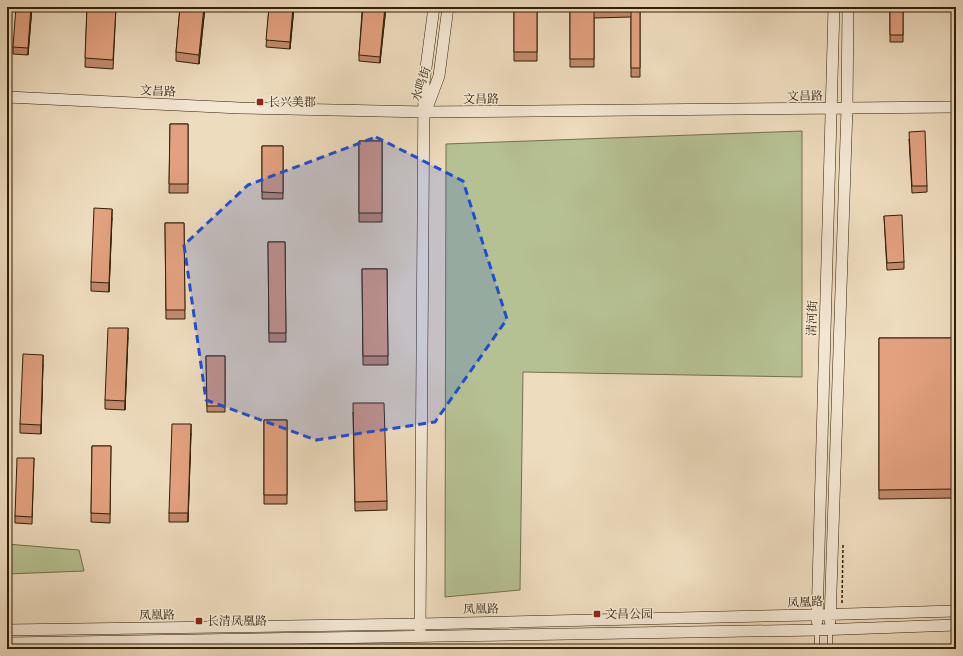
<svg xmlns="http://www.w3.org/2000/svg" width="963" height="656" font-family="'IM FELL Great Primer','Noto Serif SC',serif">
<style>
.green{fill:#b6c193;stroke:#74704c}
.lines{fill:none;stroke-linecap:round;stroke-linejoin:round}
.lane-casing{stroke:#604e34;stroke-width:5.5}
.secondary-casing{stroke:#311f06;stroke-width:12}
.path{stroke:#311f06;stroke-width:1.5;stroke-dasharray:3 2;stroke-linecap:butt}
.lane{stroke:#f4e8d5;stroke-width:4}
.secondary{stroke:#f4e8d5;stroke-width:11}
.wall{fill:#c38a6d;stroke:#311f06}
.shaded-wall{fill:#9f7159;stroke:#311f06}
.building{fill:#e3a17f;stroke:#311f06}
.marked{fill:#1d4ed8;fill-opacity:0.2;stroke:#1d4ed8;stroke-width:3;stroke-dasharray:8 5;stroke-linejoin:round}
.poi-dot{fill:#8f2418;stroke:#f4e8d5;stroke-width:1.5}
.labels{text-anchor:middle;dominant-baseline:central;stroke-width:3;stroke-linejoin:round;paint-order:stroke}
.street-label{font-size:12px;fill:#311f06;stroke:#f4e8d5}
.poi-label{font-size:12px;fill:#311f06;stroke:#f4e8d5;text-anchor:start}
</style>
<rect width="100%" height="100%" fill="#eedcbe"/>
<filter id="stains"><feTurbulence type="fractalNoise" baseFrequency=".005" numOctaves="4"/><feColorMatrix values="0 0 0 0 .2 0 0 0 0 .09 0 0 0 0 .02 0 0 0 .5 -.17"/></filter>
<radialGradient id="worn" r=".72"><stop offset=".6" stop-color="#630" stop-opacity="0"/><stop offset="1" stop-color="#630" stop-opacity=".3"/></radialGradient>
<path class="green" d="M802 131V377L523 372 520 590 445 597 446 144Z
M7 349H11L7 434Z
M7 544 79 550 84 571 7 574Z"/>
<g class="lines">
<g class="lane-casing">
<path id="lane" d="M817 649V630
M830 649V630"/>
</g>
<g class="secondary-casing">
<path id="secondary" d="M7 97 240 108 425 112 956 107
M427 108 439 76 448 7
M817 621 834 7
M830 621 847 108 848 7
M7 630 420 624 810 615 956 611
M420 631 424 83 434 7
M7 643 817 630 956 625"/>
</g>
<path class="path" d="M842 603 843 545"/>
<use href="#lane" class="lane"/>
<use href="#secondary" class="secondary"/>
</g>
<path class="wall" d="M32 7 28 55 13 54V47Z
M87 7H116L113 69 85 67Z
M180 7H205L199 64 176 61V52Z
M269 7H294L290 49 266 47Z
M362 7H386L380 63 359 61V55L362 12Z
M514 7H640V77H631V17L594 18V67H570V9H537V61H514Z
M890 7H903V42H890Z
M170 124H188V193H169Z
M909 139 927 186V192L912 193Z
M359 141H382V222H359Z
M262 146H283V199H262Z
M884 216 904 262V269L887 270Z
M112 218 109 292 91 291V282Z
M165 223H184L185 319H166Z
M268 242H285L286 342H269Z
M362 269H387L388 365H363Z
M128 337 125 410 105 409V400Z
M879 338H956V498L879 499Z
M206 356H225V412H207Z
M43 364 41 434 20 433V424Z
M353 412 387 501V510L355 511Z
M264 420H287V504H264Z
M191 433 188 522H169V513Z
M92 446H111L110 523 91 522Z
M34 458 32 524 15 523V516Z"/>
<path class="shaded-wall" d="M31 7H32L28 55V48Z
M204 7H205L199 64V55Z
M293 7H294L290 49V42Z
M385 7H386L380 63V57Z
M112 209V218L109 292V283Z
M128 328V337L125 410V401Z
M43 355V364L41 434V425Z
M191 424V433L188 522V513Z"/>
<path class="building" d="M16 7H31L28 48 13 47Z
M87 7H116L113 60 85 58Z
M180 7H204L199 55 176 52Z
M269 7H293L290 42 266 40Z
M363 7H385L380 57 359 55Z
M514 7H537V52H514Z
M570 7H640V68H631V8L594 9V59H570Z
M890 7H903V35H890Z
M170 124H188V184H169Z
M925 131 927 186H912L909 132Z
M359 141H382V213H359Z
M262 146H283V193L262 192Z
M94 208 112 209 109 283 91 282Z
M902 215 904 262 887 263 884 216Z
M165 223H184L185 310H166Z
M268 242H285L286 333H269Z
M362 269H387L388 356H363Z
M108 328H128L125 401 105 400Z
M879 338H956V489L879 490Z
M23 354 43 355 41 425 20 424Z
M206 356H225V406H207Z
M353 403H384L387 501 355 502Z
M264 420H287V495H264Z
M172 424H191L188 513H169Z
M92 446H111L110 514 91 513Z
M17 458H34L32 517 15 516Z"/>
<path class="marked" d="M376 137 463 181 507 319 435 422 316 440 206 400 184 245 248 185Z"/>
<g class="poi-dot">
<rect x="256" y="98" width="8" height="8" rx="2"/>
<rect x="593" y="610" width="8" height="8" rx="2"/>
<rect x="195" y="617" width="8" height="8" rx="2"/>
</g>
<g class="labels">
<g class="street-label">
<text transform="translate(421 84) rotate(-71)">水鸣街</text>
<text transform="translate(158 91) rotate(3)">文昌路</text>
<text transform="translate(805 96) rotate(-1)">文昌路</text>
<text x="481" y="99">文昌路</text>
<text transform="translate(812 318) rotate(-88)">清河街</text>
<text transform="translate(805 602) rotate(-2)">凤凰路</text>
<text transform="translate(481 609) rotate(-1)">凤凰路</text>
<text transform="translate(157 615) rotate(-1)">凤凰路</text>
</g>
<g class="poi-label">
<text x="268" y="102">长兴美郡</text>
<text x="605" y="614">文昌公园</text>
<text x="207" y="621">长清凤凰路</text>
</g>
</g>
<rect width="963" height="656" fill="none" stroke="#eedcbe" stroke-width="24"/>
<rect x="8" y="8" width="947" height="640" fill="none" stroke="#311f06" stroke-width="2"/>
<rect x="12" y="12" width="939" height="632" fill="none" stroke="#311f06"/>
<rect width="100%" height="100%" filter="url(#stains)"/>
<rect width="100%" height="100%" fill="url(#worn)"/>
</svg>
